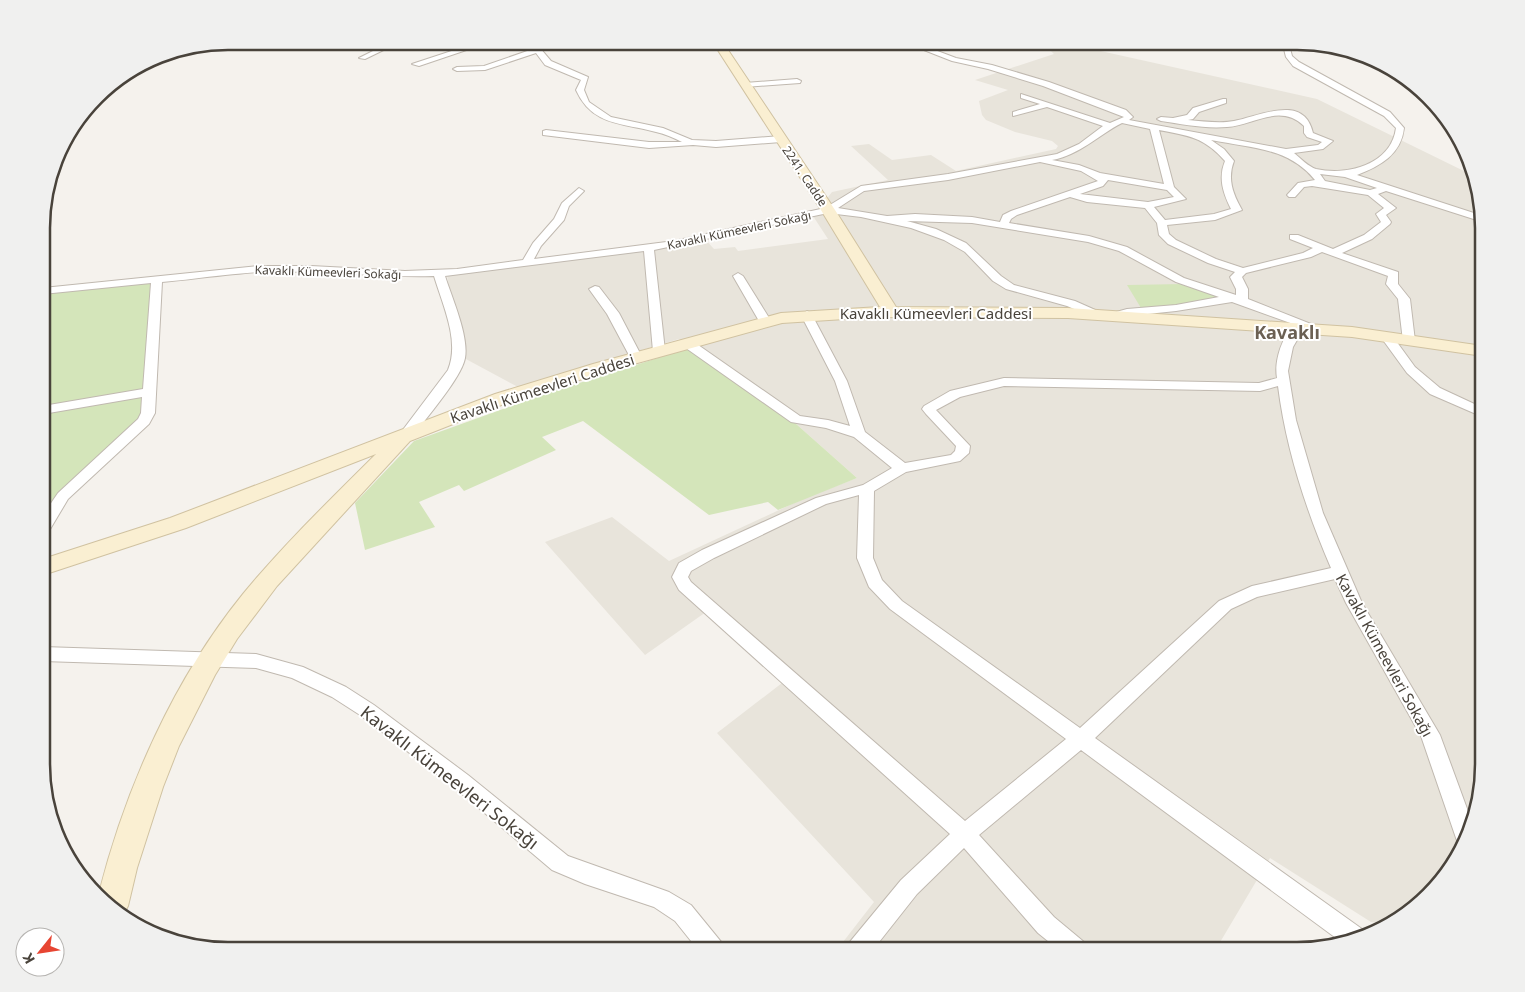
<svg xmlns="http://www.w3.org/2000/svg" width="1525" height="992" font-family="'Noto Sans',sans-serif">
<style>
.residential{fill:#e8e4db}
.green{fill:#d4e5ba}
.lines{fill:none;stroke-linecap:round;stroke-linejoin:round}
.street-casing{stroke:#c0b9b0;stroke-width:2}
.secondary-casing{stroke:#d0c2a1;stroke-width:2}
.street{fill:#fff;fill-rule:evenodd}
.secondary{fill:#faefd2;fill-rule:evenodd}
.labels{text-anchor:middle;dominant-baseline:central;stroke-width:4;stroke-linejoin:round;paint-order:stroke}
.far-street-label{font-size:12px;fill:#49433b;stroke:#fff}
.street-label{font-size:15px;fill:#49433b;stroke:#fff}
.quarter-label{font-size:18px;font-weight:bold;fill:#6b6053;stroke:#fff}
.near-street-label{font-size:18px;fill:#49433b;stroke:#fff}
.rim{fill:none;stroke:#49433b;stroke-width:2.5}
</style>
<rect width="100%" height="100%" fill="#f5f2ed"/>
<path class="residential" d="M1048 48H1087L1317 99 1470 174 1483 216V776L1474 823 1452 868 1392 924 1371 922 1270 858 1219 944 1229 950 836 951 874 902 717 733 782 683 706 612 645 655 545 542 612 517 669 561 805 498 857 478 795 423 679 339 518 387 464 358 453 312 447 275 705 239 714 249 735 247 738 251 828 239 813 216 832 192 888 180 851 146 869 144 892 160 931 155 956 171 1056 149 1058 146 1052 141 1015 132 986 120 982 115 979 101 1008 90 975 80 1054 54Z"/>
<path class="green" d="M152 280 142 414 129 430 67 485 43 516V292Z
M1184 284 1222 297 1170 306 1141 308 1127 285Z
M689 348 795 423 857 478 778 510 768 502 709 515 583 421 542 437 556 450 464 491 459 485 419 502 435 527 365 550 355 503 414 441 548 393Z"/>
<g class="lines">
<g class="street-casing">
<path id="street" d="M393 41H402L365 59 359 58Z
M482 41H493L419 66 412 64Z
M527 41H534L551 61 588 77 584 90 589 102 611 117 663 128 692 140 716 141 781 136 785 139 781 142 716 147 693 145 649 148 543 135V131L546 130 649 142H682C674 138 665 134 656 132 623 123 592 126 576 90L581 80 545 65 536 53 485 70 457 71 453 69 457 67 484 66 533 49Z
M901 41H911L956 58 992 65 1049 82 1126 110 1133 117 1129 120 1286 149 1318 145 1322 142 1307 137 1304 133V126C1280 103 1254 125 1227 127 1205 129 1182 124 1161 121L1157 119 1161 117 1173 118 1187 115 1193 108 1223 99H1226V103L1199 112 1193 119 1188 120C1203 121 1219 124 1234 121 1261 116 1304 93 1313 133L1333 141 1323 149 1294 153C1300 158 1309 167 1316 169 1347 176 1391 165 1396 128L1384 116 1293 66 1286 57 1282 41H1288L1292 56 1299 62 1390 112 1404 128C1401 155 1380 166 1357 175L1483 216V222L1386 191 1378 194 1396 208 1386 215 1391 222 1390 224 1372 239 1342 253 1398 272V284L1410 299 1415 341 1413 344H1405L1403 341 1398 299 1386 284 1388 276 1322 252 1311 257 1246 273 1242 277 1248 289V299L1316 326 1310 330 1304 328 1293 347 1288 371 1296 420 1323 513 1362 603 1440 735 1473 825 1463 846 1459 845 1456 838 1421 736 1346 603 1335 579 1257 597 1231 609 1095 738 1362 929 1364 934 1340 941 1081 750 979 835 1054 917 1084 942 1087 950H1059L1038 933 964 848 917 894 872 951H846L849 943 901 880 950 834 679 590 672 577 679 563 702 550 816 498 863 485 892 468 854 437 826 428 791 422 683 346 681 343 683 340H691L800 416 828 420 850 426 835 381 801 315 807 311 811 313 847 381 865 432 905 463 951 455 955 451 956 446 926 414 922 409 924 406 950 391 1004 378 1259 383 1277 378C1274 362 1282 334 1296 325L1232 302 1176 311 1109 318V314L1127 309 1176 305 1219 297 1176 282 1119 251 1088 242 972 223 907 221 936 229 966 243 1001 276 1014 285 1075 301 1102 313 1104 315 1098 319 1067 306 1006 289 993 281 965 252 944 240 911 228 861 217 828 213 654 250 665 351 659 355 653 351 644 251 445 276C452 298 469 336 465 358 462 377 424 421 411 438L406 439 399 435 448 370C460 341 443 306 434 276 375 278 317 269 258 272 226 274 194 279 162 282L155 413 149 424 68 499 49 531 43 532V515L58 493 138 419 141 413 142 397 43 414V406L143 389 151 283 43 294V288L258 266H311L405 271 457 269 523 260 533 243 554 219 562 203 579 188 584 191 569 206 564 220 541 246 534 259 674 241 816 210 825 208 861 186 948 174 1057 154 1079 144 1103 126 1047 107 1013 116V112L1040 104 1021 98V94L1110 123 1124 117 1043 86 988 69 952 61ZM1122 123 1150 129 1164 184 1100 173 1079 165 1052 160C1080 155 1098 135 1122 123ZM1159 130C1189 136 1204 137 1225 161 1218 178 1223 193 1231 209L1214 214 1165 220 1154 207 1186 199 1174 187ZM1211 140C1250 148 1288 147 1315 180L1298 183 1287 195 1289 197H1295L1304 187 1312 186 1368 195 1384 208 1376 214 1381 222 1364 235 1333 249 1298 235H1290V239L1313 248 1303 253 1243 268 1216 259 1176 240 1169 234 1167 225 1215 220 1242 210C1233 194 1227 179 1234 161L1224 149ZM1040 162 1081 171 1098 181 1011 211 1003 215 1000 222 972 217 915 214 887 216 838 208 864 191 948 180ZM1320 174 1345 177 1377 188 1370 190 1325 181ZM1108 180 1167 190 1174 197 1148 202 1080 194 1103 186ZM1070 197 1087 202 1145 208 1157 223 1159 235 1168 244 1208 263 1235 272 1230 277 1236 289V295L1184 278 1127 247 1089 236 1009 223 1011 219 1017 215ZM1004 386 1260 391 1278 386C1286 449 1306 510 1331 568L1252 586 1219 601 1080 728 902 601 882 580 873 558 874 491 906 472 960 461 969 453 970 446 936 410 960 397ZM859 495 857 558 869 587 890 609 1066 739 965 821 691 582 688 577 691 571 714 558 826 504Z
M797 79 801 81 800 83 745 87 741 85 745 83Z
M738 273 743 276 771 321 769 324H761L759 321 733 276Z
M595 286 599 287 619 313 642 357 640 360 636 361 630 357 607 314 589 289Z
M1387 333 1391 334 1415 367 1440 388 1483 408V417L1430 394 1407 373 1383 340 1381 337 1383 334Z
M43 647 256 654 303 667 346 687 374 705 468 775 568 856 669 892 691 905 722 943 725 951H699L675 921 654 907 585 884 552 870 454 787 360 715 332 697 292 678 256 668 43 661Z"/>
</g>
<g class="secondary-casing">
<path id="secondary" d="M712 41H722L835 210 896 307 1068 308 1352 327 1483 346V356L1352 337 1068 318 876 317 782 323 605 372 509 402 410 441 277 586 237 639 215 675 179 746 163 787 137 868 128 906 122 917 99 893C126 787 174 679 243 594 284 544 331 499 376 454L186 528 43 575V559L170 518 495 394 593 364 781 313 880 307 821 210Z"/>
</g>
<use href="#street" class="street"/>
<use href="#secondary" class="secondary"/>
</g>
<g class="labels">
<g class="far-street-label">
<text transform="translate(805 176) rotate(56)">2241. Cadde</text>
<text transform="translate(739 230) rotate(-12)">Kavaklı Kümeevleri Sokağı</text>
<text transform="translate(328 272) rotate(2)">Kavaklı Kümeevleri Sokağı</text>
</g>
<g class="street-label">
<text x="936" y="313">Kavaklı Kümeevleri Caddesi</text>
<text transform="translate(542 388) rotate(-18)">Kavaklı Kümeevleri Caddesi</text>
<text transform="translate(1385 655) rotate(61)">Kavaklı Kümeevleri Sokağı</text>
</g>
<g class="quarter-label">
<text x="1287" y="332">Kavaklı</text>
</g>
<g class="near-street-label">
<text transform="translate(450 777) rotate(38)">Kavaklı Kümeevleri Sokağı</text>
</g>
</g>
<path d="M0 0H1525V992H0ZM228 50H1297A178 178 0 0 1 1475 228V764A178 178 0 0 1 1297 942H228A178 178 0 0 1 50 764V228A178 178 0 0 1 228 50Z" fill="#f0f0ef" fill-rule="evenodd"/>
<path class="rim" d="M228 50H1297A178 178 0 0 1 1475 228V764A178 178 0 0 1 1297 942H228A178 178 0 0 1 50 764V228A178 178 0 0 1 228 50Z"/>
<g transform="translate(40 952) rotate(240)"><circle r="24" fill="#ffffff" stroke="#b6b4b1"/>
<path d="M0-4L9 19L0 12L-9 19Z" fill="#e74532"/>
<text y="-8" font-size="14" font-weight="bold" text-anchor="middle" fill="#49433b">K</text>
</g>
</svg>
